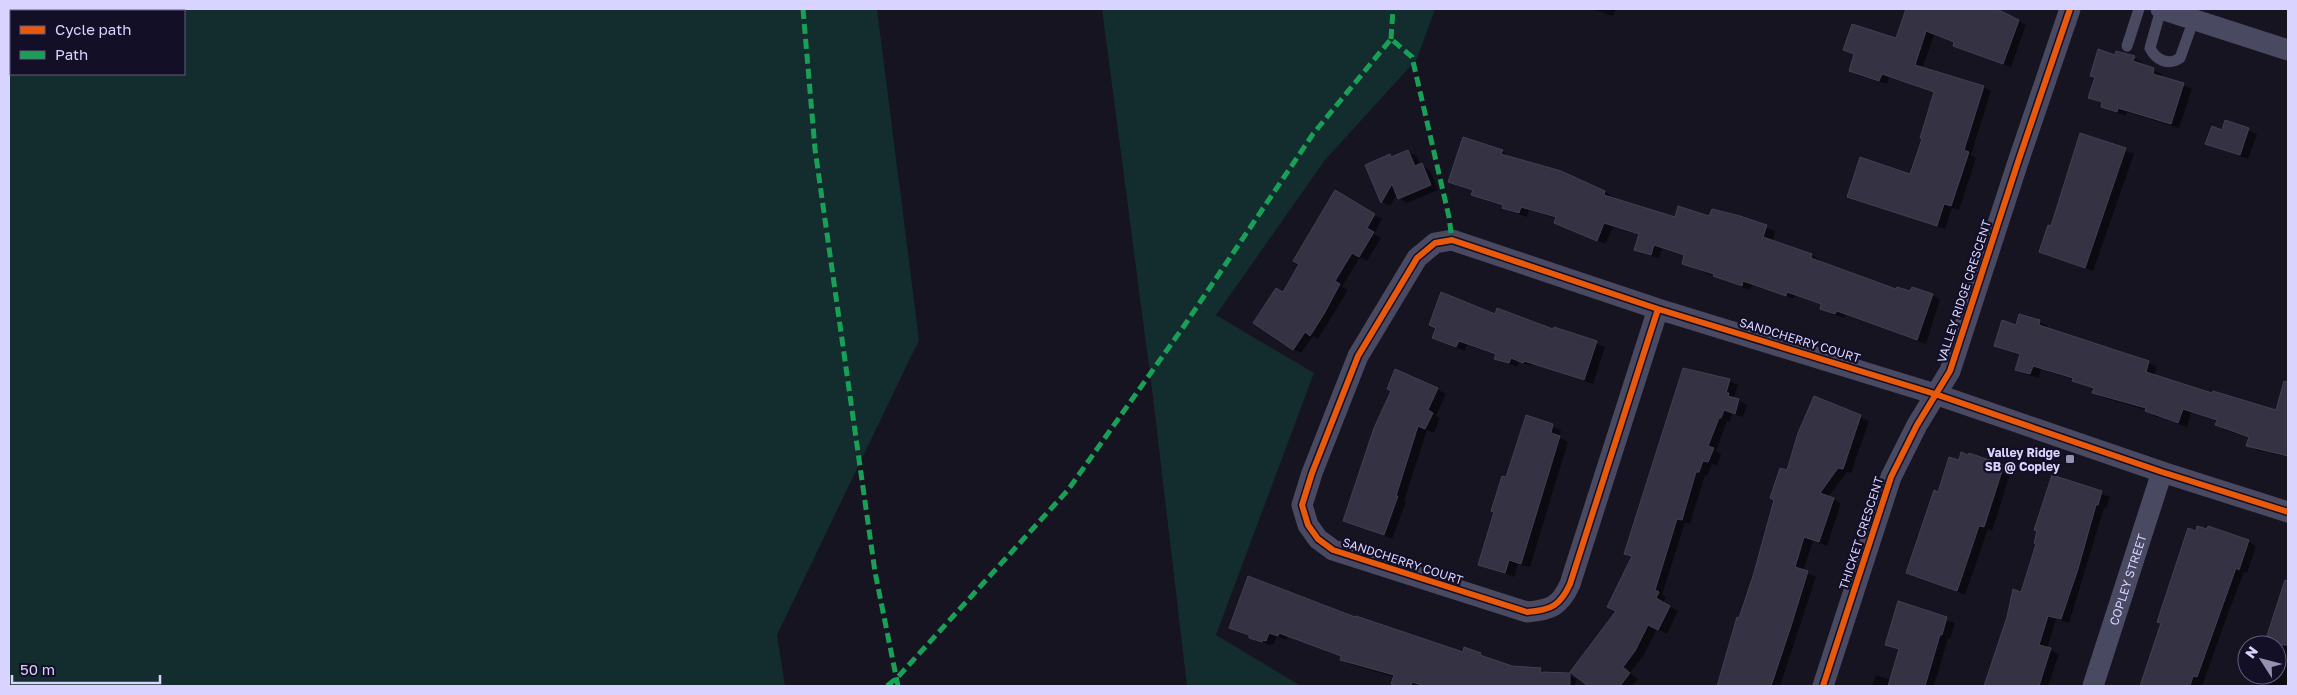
<svg xmlns="http://www.w3.org/2000/svg" width="2297" height="695" font-family="'Golos Text',sans-serif">
<style>
.green{fill:#132c2d;fill-rule:evenodd}
.shadow{fill:#0007}
.building{fill:#343243;stroke:#433f54}
.lines{fill:none;stroke-linecap:round;stroke-linejoin:round}
.service{stroke:#4a4962;stroke-width:11}
.minor{stroke:#4a4962;stroke-width:21}
.quiet{stroke:#1a9f57;stroke-width:5;stroke-dasharray:10 5;stroke-linecap:butt}
.cycleway-casing{stroke:#130f26;stroke-width:9}
.cycleway{stroke:#e8590c;stroke-width:6}
.poi-dot{fill:#9591b1;stroke:#130f26;stroke-width:2}
.labels{text-anchor:middle;dominant-baseline:central;stroke-width:4.5;stroke-linejoin:round;paint-order:stroke}
.street-label{font-size:12px;fill:#d9d4ff;stroke:#130f26}
.poi-label{font-size:12px;font-weight:bold;fill:#d9d4ff;stroke:#130f26;text-anchor:end}
</style>
<rect width="100%" height="100%" fill="#161421"/>
<path class="green" d="M9 9H877L919 340 777 635 785 686H9ZM11 11H184V74H11Z
M1102 9H1435L1417 59 1325 160 1216 315 1314 373 1216 635 1301 686H1187L1152 389Z"/>
<path class="shadow" d="M1591 9H1616L1613 16Z
M1907 9H1990L2009 15 2026 25 2011 67 1962 50 1955 45V43L1934 35 1922 69 1984 87 1991 91 1971 155 1976 158 1959 210 1952 208 1945 229 1849 196 1911 175 1924 139 1935 93 1889 77 1887 84 1858 75 1850 70 1855 55 1844 50 1897 40Z
M2116 56 2134 58 2142 62 2141 65 2162 74 2161 77 2192 89 2179 128 2127 112 2126 116 2111 111 2103 106V104L2089 97Z
M2226 122 2257 134 2248 159 2207 143 2223 131Z
M2081 135 2134 154 2093 271 2040 252 2052 227Z
M1502 151 1510 157 1605 192 1613 197 1612 199 1676 219 1740 217 1775 231 1772 242 1812 255 1820 260 1819 262 1897 291 1932 295 1940 299 1926 344 1845 315 1844 318 1829 313 1821 308 1822 305 1795 296 1794 299 1752 285 1750 290 1723 280 1683 263 1685 256 1662 249 1659 258 1644 254 1636 249 1640 235 1613 227 1605 244 1564 227 1557 219 1529 210 1527 217 1511 212 1504 206 1481 199 1473 195 1474 191 1450 181Z
M1408 152 1417 156 1420 165 1430 170 1438 190 1407 203 1399 198 1397 194 1390 206 1382 202 1367 165 1390 156 1393 158Z
M1336 192 1382 219 1374 234 1381 238 1367 261 1360 257 1342 287 1348 290 1318 339 1313 336 1301 353 1293 349 1283 293 1301 264Z
M1496 315 1554 331V328L1605 347 1593 384 1532 364V366L1519 362 1517 367 1496 358 1497 355 1467 345 1465 351 1433 338Z
M2020 315 2040 322 2048 326 2047 329 2149 363 2157 367 2154 376 2213 395 2277 411 2279 404 2288 407V457L2256 450 2248 445 2250 438 2224 430 2216 425 2217 421 2191 412 2187 427 2154 416 2146 410 2101 397 2093 393 2094 389 2074 380 2041 369 2039 378 2025 374 2016 369 2021 356 1995 346 2016 326Z
M1684 370 1730 381 1738 385 1734 398 1747 405 1743 417 1732 414 1730 422 1727 421 1716 451 1721 454 1717 466 1712 464 1707 476 1705 475 1690 524 1685 522 1662 595 1666 597 1663 603 1678 611 1667 634 1657 629 1643 656 1630 673 1638 679 1632 686H1590L1572 672 1618 611 1633 557 1625 553Z
M1437 389 1446 394 1436 416 1440 418 1434 433 1427 430 1404 501 1406 502 1392 539 1345 520Z
M1814 397 1869 421 1851 473 1847 472 1828 497 1841 503 1827 546 1813 541 1803 571 1816 577 1780 686H1718L1738 619 1740 620 1788 472Z
M1526 417 1561 430 1559 437 1568 442 1530 567 1518 564 1514 577 1480 564Z
M1959 462 2003 466 2011 471 1992 531 1988 529 1965 595 1908 572Z
M2053 476 2110 497 2106 509 2104 508 2069 623 2056 619 2047 649 2059 654 2048 686H1986L2008 618 2022 593 2038 544Z
M2248 541 2256 546 2247 573 2244 572 2230 608 2202 686H2141L2162 624Z
M2288 582V686H2254L2257 675H2277V645H2266Z
M1899 603 1955 623 1950 639 1948 638 1934 686H1872L1876 675 1891 680 1900 650 1887 644Z
M1356 619 1464 653 1480 654 1512 667 1540 669 1548 674H1568L1576 679 1575 686H1398L1392 683 1394 677 1349 664 1341 659 1342 657 1288 636 1286 640 1277 636 1274 644H1271V646L1231 627Z"/>
<path class="building" d="M1906 9H1997L2019 20 2003 64 1953 46 1954 42 1926 31 1915 65 1984 86 1964 150 1969 152 1951 206 1944 204 1937 226 1847 197 1860 157 1910 174 1922 139 1920 138 1934 92 1882 74 1879 81 1849 71 1854 54 1843 50 1852 24 1896 38Z
M2098 49 2115 55 2116 51 2135 56 2133 61 2154 68 2153 74 2184 83 2171 124 2118 108 2117 112 2101 107 2102 102 2088 98 2095 77 2090 76Z
M2225 120 2249 128 2240 155 2205 144 2212 126 2222 130Z
M2080 133 2126 148 2085 268 2039 252 2048 225 2051 226Z
M1463 137 1503 150 1501 154 1561 171 1605 191 1604 195 1675 217 1678 206 1709 216 1712 209 1740 216 1767 225 1763 237 1812 254 1811 258 1896 289 1897 287 1910 291 1912 287 1933 294 1917 340 1837 311 1835 314 1820 309 1821 304 1787 292 1786 296 1743 281 1742 286 1713 276 1714 274 1682 264 1684 255 1654 245 1651 255 1634 250 1639 234 1604 223 1597 241 1554 223 1556 217 1521 207 1519 213 1502 208 1503 205 1471 195 1473 190 1448 182Z
M1408 150 1415 166 1422 163 1431 185 1398 199 1392 184 1381 203 1365 165 1390 154 1391 157Z
M1335 190 1375 214 1367 228 1374 232 1359 257 1352 253 1335 281 1340 284 1324 314 1310 336 1305 332 1293 350 1253 323 1276 288 1283 292 1299 264 1293 261Z
M1441 292 1495 314 1497 308 1553 329 1554 327 1597 341 1584 380 1524 361 1523 363 1511 358 1509 363 1494 359 1496 354 1459 341 1456 347 1432 338 1436 328 1429 325Z
M2019 314 2040 320 2039 325 2149 361 2146 372 2212 393 2213 391 2276 410 2284 381 2288 382V456L2246 446 2249 437 2215 425 2217 420 2183 409 2178 423 2145 411 2146 408 2092 393 2094 388 2072 381 2073 378 2033 366 2030 374 2015 370 2020 354 1994 346 2002 320 2016 325Z
M1683 368 1730 379 1726 393H1729L1728 396 1739 399 1735 414 1724 410 1721 418H1719L1708 446 1714 448 1708 462 1703 461 1699 472H1696L1682 520 1677 519 1655 590 1659 592 1656 598 1670 606 1658 630 1648 625 1635 651 1623 667 1630 673 1620 686H1588L1570 672 1616 611 1607 607 1632 556 1624 554Z
M1395 369 1438 388 1428 410 1433 413 1425 429 1418 426 1396 496H1398L1384 535 1343 521 1374 428 1391 391 1387 389Z
M1814 396 1861 415 1843 469 1838 468 1820 493 1834 498 1819 542 1804 537 1795 567 1808 571 1792 623 1771 686H1717L1737 617 1739 618 1753 576 1774 500 1770 498 1780 468 1787 470 1798 433Z
M1526 415 1553 424 1551 433 1560 436 1521 564 1509 560 1505 573 1478 565 1494 512 1491 511 1502 476 1506 477Z
M1961 452 1968 455 1969 453 2004 465 1984 527 1979 526 1957 591 1906 573 1934 490 1938 492 1949 457 1959 460Z
M2052 475 2102 491 2098 505H2096L2078 569 2061 619 2048 616 2039 645 2051 648 2039 686H1984L2007 617 2013 589 2021 592 2036 544 2034 543 2037 531 2034 530Z
M2197 526 2207 529 2208 526 2249 540 2239 570 2236 568 2197 677 2193 676 2190 686H2140L2161 623 2157 622 2188 528 2196 531Z
M1248 576 1355 617 1356 616 1463 652 1464 647 1481 653 1480 655 1512 666 1541 668 1540 672 1570 673V686H1425L1412 682 1411 686H1399L1391 684 1394 675 1340 660 1341 656 1279 633 1278 636 1269 633 1266 641 1263 640 1262 642 1249 638V635L1229 628Z
M2285 580 2288 581V645H2264Z
M1898 601 1947 617 1942 635H1940L1925 686H1888L1899 649 1885 645Z"/>
<g class="lines">
<path class="service" d="M2161 9 2150 48C2156 60 2168 66 2180 58L2194 19
M2127 46 2139 9"/>
<g class="minor">
<path d="M2161 9 2288 50"/>
<path d="M1658 309 1570 584C1560 606 1551 610 1527 612L1333 550 1318 539 1308 525 1302 505 1312 473 1358 356 1405 278 1417 258 1435 243 1452 240 1658 309 1935 394 2162 472 2288 512"/>
<path d="M1823 686 1891 477 1917 425 1950 371 2018 162 2070 9"/>
<path id="s1" d="M2093 686 2162 472"/>
</g>
<path class="quiet" d="M803 9 815 149 875 572 898 686
M1391 39 1393 9
M887 686 897 678 1068 490 1184 326 1313 134 1391 39 1412 57 1449 217 1452 240"/>
<g class="cycleway-casing">
<path id="cycleway" d="M1658 309 1570 584C1560 606 1551 610 1527 612L1333 550 1318 539 1308 525 1302 505 1312 473 1358 356 1405 278 1417 258 1435 243 1452 240 1658 309 1935 394 2162 472 2288 512
M1823 686 1891 477 1917 425 1950 371 2018 162 2070 9"/>
</g>
<use href="#cycleway" class="cycleway"/>
</g>
<rect class="poi-dot" x="2065" y="454" width="10" height="10" rx="2.5"/>
<g class="labels">
<g class="street-label">
<text transform="translate(1964 291) rotate(-72)">VALLEY RIDGE CRESCENT</text>
<text transform="translate(1800 340) rotate(17)">SANDCHERRY COURT</text>
<text transform="translate(1861 533) rotate(-72)">THICKET CRESCENT</text>
<text transform="translate(1403 561) rotate(18)">SANDCHERRY COURT</text>
<text stroke="none"><textPath href="#s1" startOffset="112">COPLEY STREET</textPath></text>
</g>
<g class="poi-label">
<text x="2060" y="452">Valley Ridge<tspan x="2060" dy="14">SB @ Copley</tspan></text>
</g>
</g>
<rect width="2297" height="695" fill="none" stroke="#d9d4ff" stroke-width="20"/>
<rect x="10" y="10" width="175" height="65" fill="#130f26" stroke="#625e7d"/>
<rect x="20" y="26" width="25" height="8" fill="#e8590c" stroke="#625e7d"/>
<text x="55" y="35" font-size="15" fill="#d9d4ff">Cycle path</text>
<rect x="20" y="51" width="25" height="8" fill="#1a9f57" stroke="#625e7d"/>
<text x="55" y="60" font-size="15" fill="#d9d4ff">Path</text>
<g transform="translate(2262 660) rotate(306)"><circle r="24" fill="#130f26" stroke="#625e7d"/>
<path d="M0-4L9 19L0 12L-9 19Z" fill="#9591b1"/>
<text y="-8" font-size="14" font-weight="bold" text-anchor="middle" fill="#d9d4ff">N</text>
</g>
<path d="M12 675v8h148v-8" fill="none" stroke="#d9d4ff" stroke-width="2.5"/>
<text x="20" y="675" font-size="15" fill="#d9d4ff" stroke="#130f26" stroke-width="4" paint-order="stroke">50 m</text>
</svg>
